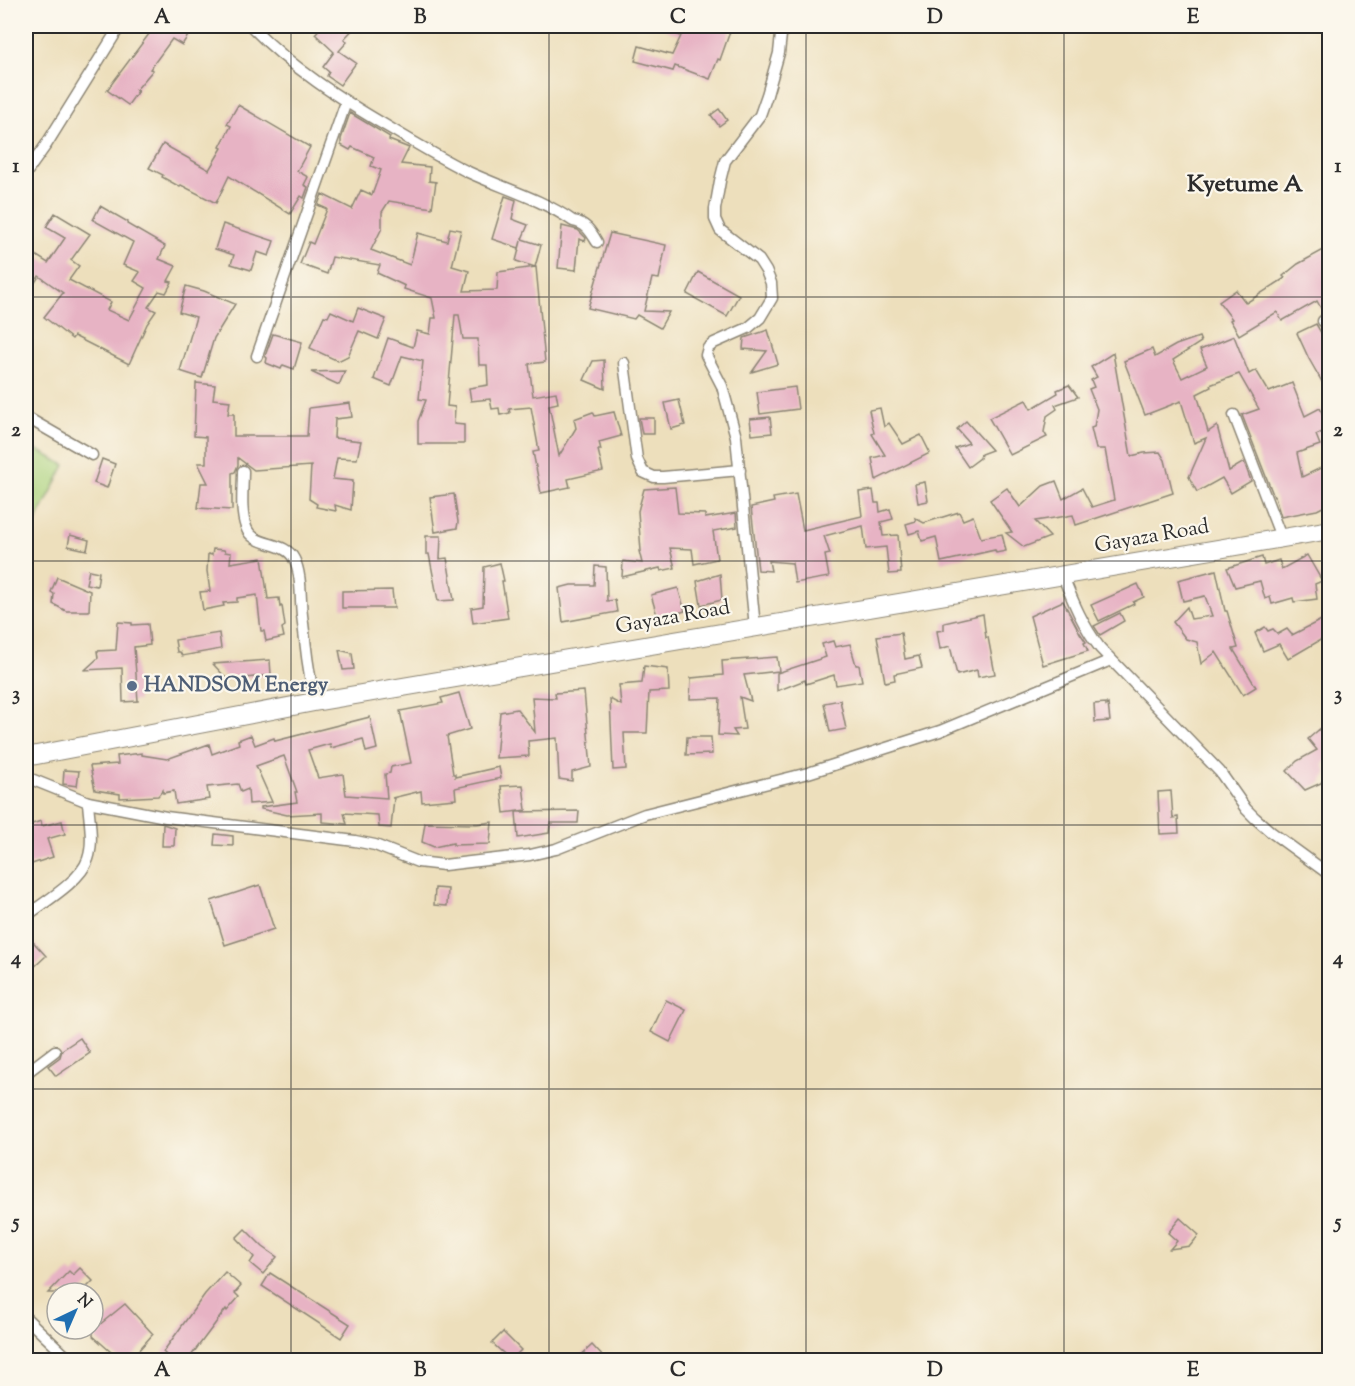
<svg xmlns="http://www.w3.org/2000/svg" width="1355" height="1386" viewBox="0 0 1355 1386" font-family="'Sorts Mill Goudy',serif">
	<rect width="100%" height="100%" fill="#fbf7ec"/>
	<filter id="ink" filterUnits="userSpaceOnUse"><feTurbulence type="fractalNoise" baseFrequency=".0167" numOctaves="2"/><feDisplacementMap in="SourceGraphic" scale="12" xChannelSelector="R" yChannelSelector="G"/><feConvolveMatrix kernelMatrix="1 2 1 2 8 2 1 2 1" color-interpolation-filters="sRGB"/></filter>
	<filter id="wash" filterUnits="userSpaceOnUse"><feTurbulence type="fractalNoise" baseFrequency=".008" numOctaves="4" result="noise"/><feDisplacementMap in="SourceGraphic" scale="24" xChannelSelector="R" yChannelSelector="G"/><feGaussianBlur stdDeviation="1.35" result="paint"/><feColorMatrix in="noise" values="0 0 0 0 0 0 0 0 0 0 0 0 0 0 0 0 0 1.4 0 .05"/><feComposite in="paint" operator="in"/></filter>
	<g filter="url(#wash)">
		<rect width="100%" height="100%" fill="#eddfbc"/>
		<polygon fill="#abd27c" stroke="#6b7e54" stroke-width="1.5" points="26,444 65,465 26,541"/>
		<g id="blocks">
			<g fill="#e7b3c4">
				<polygon points="155,26 183,26 191,31 182,45 172,39 150,69 153,70 136,90 138,91 128,105 107,90"/>
				<polygon points="322,26 356,26 344,39 347,42 339,51 356,63 340,85 327,76 329,72 323,67 334,52 315,34"/>
				<polygon points="658,26 732,26 720,60 718,59 710,79 675,66 673,71 635,61 639,46 672,55 681,36"/>
				<polygon points="238,105 310,147 297,171 308,177 304,185 308,187 304,198 301,196 290,214 229,176 216,203 181,185 180,187 162,177 163,175 149,168 163,144 209,170 222,148 220,147 231,126 227,124"/>
				<polygon points="719,109 727,120 719,126 711,115"/>
				<polygon points="350,113 390,137 389,140 409,148 401,164 430,167 429,181 436,182 432,208 389,201 382,212 382,228 371,250 410,265 418,233 447,241 450,228 461,230 452,266 469,271 464,291 497,290 498,272 536,267 545,362 529,364 533,396 556,392 558,403 549,405 559,456 576,428 574,419 593,412 595,416 614,412 621,436 599,442 601,450 598,450 603,471 568,479 570,487 541,493 533,452 539,451 531,407 509,409 510,413 500,415 499,408 492,409 490,399 471,401 469,388 488,385 487,365 479,365 478,339 463,339 459,315 455,315 447,406 455,407 454,424 464,425 464,444 418,444 418,421 426,400 419,399 423,361 402,356 391,386 374,379 388,338 413,347 417,331 430,334 432,318 436,318 432,298 404,289 405,286 377,273 380,265 332,257 327,274 300,264 309,242 313,244 327,209 318,205 322,194 352,209 361,190 372,195 381,170 371,166 374,157 352,147 350,150 341,145 341,139"/>
				<polygon points="505,196 516,200 512,219 528,225 522,239 541,245 535,267 516,261 521,241 519,248 492,239"/>
				<polygon points="100,206 128,222 127,224 165,246 159,259 176,266 168,281 172,282 166,293 159,291 148,307 156,311 147,324 129,364 74,336 72,339 44,317 63,293 39,276 26,297 26,249 48,263 65,238 46,227 55,213 90,234 71,260 79,266 69,280 111,302 107,310 129,320 146,288 134,281 140,272 123,265 133,242 93,220"/>
				<polygon points="223,224 274,241 269,256 257,252 251,270 231,264 234,255 215,249"/>
				<polygon points="562,226 578,230 586,238 585,241 579,239 576,270 558,268"/>
				<polygon points="610,233 666,245 659,279 652,278 644,311 669,312 660,328 637,315 634,319 588,308"/>
				<polygon points="1329,247 1329,305 1322,310 1317,301 1282,321 1277,312 1239,335 1230,320 1232,319 1219,302 1236,290 1246,303 1285,278 1283,276 1298,264"/>
				<polygon points="698,272 739,295 727,316 687,294"/>
				<polygon points="186,286 204,291 235,304 214,338 202,378 180,371 196,317 179,312"/>
				<polygon points="358,308 386,319 378,339 359,331 348,356 338,361 310,348 324,316 328,317 331,311 353,321"/>
				<polygon points="1316,324 1329,346 1329,394 1309,359 1297,333"/>
				<polygon points="768,330 778,364 752,372 767,351 743,349 744,338"/>
				<polygon points="273,334 302,342 294,369 283,365 281,369 266,363 267,358 265,356"/>
				<polygon points="1234,336 1249,374 1256,370 1269,392 1292,383 1305,416 1320,408 1329,429 1316,435 1320,445 1297,453 1302,477 1329,464 1329,504 1317,510 1281,517 1275,497 1274,497 1242,415 1259,409 1239,374 1210,385 1211,387 1197,394 1208,432 1217,426 1229,471 1244,462 1251,481 1231,493 1222,478 1197,492 1189,477 1206,438 1194,443 1181,401 1145,415 1124,361 1152,349 1155,357 1176,345 1199,337 1201,342 1173,360 1182,378 1207,366 1200,350"/>
				<polygon points="1113,353 1131,456 1144,453 1160,452 1165,460 1173,493 1076,525 1073,515 1035,521 1050,537 1024,547 1006,533 1012,532 990,500 1007,488 1020,507 1043,486 1056,481 1063,499 1082,488 1092,507 1114,500 1105,449 1096,449 1091,428 1094,427 1097,409 1089,389 1094,387 1091,380 1097,377 1091,367"/>
				<polygon points="604,360 605,389 584,380 593,361"/>
				<polygon points="345,371 339,385 311,372"/>
				<polygon points="196,383 215,385 213,399 230,401 228,414 234,414 234,436 307,436 309,408 350,403 352,417 335,419 334,438 361,441 357,459 337,458 333,479 353,481 351,510 335,505 336,511 316,507 317,504 309,499 311,466 254,470 238,458 238,465 235,472 232,473 232,510 198,508 201,483 208,483 198,463 206,463 206,437 194,436"/>
				<polygon points="1069,385 1078,397 1055,405 1057,409 1047,416 1044,432 1047,437 1010,455 989,418 1026,400 1031,409 1058,393 1057,390"/>
				<polygon points="795,387 798,409 760,414 757,392"/>
				<polygon points="679,400 685,425 671,429 665,403"/>
				<polygon points="880,408 884,427 889,423 903,444 921,435 930,453 876,480 872,458 885,455 872,434 874,433 869,410"/>
				<polygon points="770,417 772,433 752,435 750,419"/>
				<polygon points="639,418 654,418 654,434 642,434"/>
				<polygon points="966,421 992,450 981,454 980,458 968,467 955,448 969,443 957,429"/>
				<polygon points="102,459 115,464 107,488 94,483"/>
				<polygon points="925,482 928,501 918,503 915,484"/>
				<polygon points="675,487 678,513 705,514 705,518 736,513 737,527 713,531 717,559 694,564 692,549 670,548 675,568 661,571 660,568 622,577 623,561 642,563 639,551 641,551 638,511 644,489"/>
				<polygon points="873,490 875,503 879,503 880,512 890,509 893,519 881,522 883,536 898,535 901,573 889,574 886,547 866,549 863,526 824,536 830,554 825,555 829,577 795,583 792,563 769,561 771,571 758,570 751,507 774,502 773,498 796,494 803,530 862,516 859,492"/>
				<polygon points="454,494 458,522 457,528 435,532 430,497"/>
				<polygon points="959,512 963,520 973,516 981,538 1002,534 1006,551 996,553 995,550 941,562 936,537 922,541 919,531 909,534 906,524 916,521 915,518 924,523"/>
				<polygon points="70,535 89,540 87,550 68,546"/>
				<polygon points="426,536 441,536 440,559 447,558 454,600 438,601 429,554 426,554"/>
				<polygon points="213,549 224,550 225,552 231,553 230,563 262,558 268,599 279,598 280,607 282,606 285,626 282,628 284,637 266,641 264,631 261,631 257,595 237,598 237,602 223,603 224,606 203,610 200,592 210,591 207,571 208,554 212,555"/>
				<polygon points="1307,555 1322,581 1315,584 1317,599 1294,602 1293,598 1272,604 1270,597 1265,599 1260,581 1235,587 1227,568 1262,557 1264,565 1279,560 1282,569"/>
				<polygon points="500,563 504,581 502,581 508,618 473,623 471,608 483,606 484,567"/>
				<polygon points="595,566 606,567 607,601 615,600 617,612 563,622 559,588 571,585 594,585"/>
				<polygon points="89,570 99,572 97,586 86,584"/>
				<polygon points="1216,570 1225,611 1227,611 1238,648 1233,649 1256,687 1243,695 1216,652 1201,664 1197,642 1186,639 1173,622 1187,607 1191,619 1212,616 1205,596 1183,601 1178,580"/>
				<polygon points="720,574 722,600 701,605 697,581"/>
				<polygon points="57,577 90,591 89,611 66,611 53,604 54,594 51,592"/>
				<polygon points="1138,584 1144,597 1133,602 1134,604 1099,621 1091,605"/>
				<polygon points="678,588 685,611 658,619 651,595"/>
				<polygon points="392,590 394,608 342,608 342,591"/>
				<polygon points="1063,601 1080,633 1086,642 1084,643 1088,651 1043,665 1030,616"/>
				<polygon points="1120,613 1124,621 1100,635 1094,626"/>
				<polygon points="983,614 986,638 988,637 995,674 978,677 977,670 957,675 950,646 940,649 937,631 944,630 944,623"/>
				<polygon points="1329,616 1329,635 1288,659 1279,644 1263,651 1255,633 1265,627 1268,631 1273,629 1278,634 1287,629 1292,635"/>
				<polygon points="118,622 132,623 132,625 148,624 150,645 134,647 138,701 123,702 122,668 85,670 98,658 97,651 116,650"/>
				<polygon points="219,633 221,649 182,656 180,652 177,652 175,640"/>
				<polygon points="901,633 905,659 919,656 922,668 894,674 895,680 885,682 877,636"/>
				<polygon points="833,641 835,647 850,644 856,665 859,665 862,681 836,685 834,675 806,684 805,680 777,691 777,673 826,657 822,644"/>
				<polygon points="339,650 352,653 354,669 343,670"/>
				<polygon points="777,657 779,671 744,675 751,701 740,697 745,729 733,730 737,736 718,735 720,698 690,699 691,678 723,675 722,661"/>
				<polygon points="270,660 271,675 228,680 213,664"/>
				<polygon points="644,666 668,669 669,691 649,692 647,733 624,733 626,769 613,770 610,699 621,705 619,685 642,683"/>
				<polygon points="584,691 591,767 572,772 572,781 559,779 557,738 528,741 529,756 496,758 500,712 517,709 535,732 532,697 556,698 555,693"/>
				<polygon points="459,693 470,729 447,736 453,774 455,774 455,777 499,767 501,778 455,788 456,799 422,802 421,791 392,798 394,798 391,828 379,827 378,815 344,813 347,824 322,822 322,813 287,815 261,809 261,807 297,802 295,792 297,792 284,756 256,766 272,802 249,804 248,789 241,792 238,784 207,787 209,799 176,804 174,791 163,793 163,790 158,796 120,798 120,794 95,790 90,766 118,764 117,756 142,753 142,755 167,759 209,744 212,754 239,744 238,740 251,735 255,745 274,738 275,741 370,717 377,749 366,752 363,739 331,748 330,744 308,750 318,778 343,774 346,795 387,798 385,774 390,773 391,767 411,763 400,711 443,703 441,698"/>
				<polygon points="840,700 846,729 830,732 824,703"/>
				<polygon points="1106,703 1106,706 1108,704 1110,721 1095,722 1094,704"/>
				<polygon points="1329,721 1329,766 1326,761 1323,764 1327,772 1321,783 1305,790 1287,771 1297,761 1317,750 1308,739"/>
				<polygon points="687,737 711,737 712,754 686,755"/>
				<polygon points="64,770 79,771 77,786 63,784"/>
				<polygon points="523,785 526,810 504,813 501,786"/>
				<polygon points="1171,791 1173,818 1178,817 1179,833 1160,834 1158,792"/>
				<polygon points="579,811 578,823 550,823 549,833 518,838 516,812"/>
				<polygon points="41,821 42,826 62,821 65,834 47,839 53,857 26,866 26,826"/>
				<polygon points="492,822 490,844 453,845 453,843 434,847 422,842 425,823 477,824"/>
				<polygon points="163,824 175,828 174,846 162,846"/>
				<polygon points="215,834 233,836 233,846 214,845"/>
				<polygon points="260,885 274,929 225,945 211,901"/>
				<polygon points="435,888 448,889 447,906 434,905"/>
				<polygon points="26,934 46,956 32,969 26,962"/>
				<polygon points="666,1000 686,1010 670,1042 651,1032"/>
				<polygon points="80,1038 90,1053 56,1076 48,1066 60,1057 62,1050"/>
				<polygon points="1180,1218 1199,1235 1190,1246 1170,1249 1177,1241 1168,1233"/>
				<polygon points="245,1229 263,1247 277,1257 263,1274 250,1263 254,1257 236,1238"/>
				<polygon points="80,1268 93,1281 81,1293 48,1293 69,1271 73,1275"/>
				<polygon points="225,1272 241,1286 235,1293 239,1297 227,1311 226,1309 188,1360 161,1360 166,1355 163,1352 205,1294"/>
				<polygon points="270,1273 350,1324 341,1338 262,1286"/>
				<polygon points="125,1304 153,1334 130,1360 120,1360 93,1336 93,1330"/>
				<polygon points="503,1332 521,1350 511,1360 492,1343"/>
				<polygon points="592,1345 606,1360 576,1360"/>
			</g>
		</g>
	</g>
	<g filter="url(#ink)">
		<use href="#blocks" fill-opacity="0" stroke="#8c8574" stroke-width="1.5"/>
		<g fill="none" stroke-linecap="round" stroke-linejoin="round">
			<defs>
				<g id="minor">
					<path d="M251 26C292 68 340 99 390 128 415 143 440 158 466 171 502 188 540 198 573 221 586 223 591 232 597 242"/>
					<polyline points="26,173 46,145 120,26"/>
					<polyline points="1323,321 1330,317"/>
					<polyline points="257,356 346,102"/>
					<polyline points="624,363 637,459 643,472 654,477 663,477 740,470"/>
					<polyline points="1234,415 1281,537"/>
					<polyline points="26,417 92,455"/>
					<path d="M243 471C243 488 240 511 246 527 253 548 285 540 294 559 302 575 300 597 302 615 305 644 309 673 314 702"/>
					<path d="M1063 576C1073 602 1083 626 1100 648L1220 772 1246 809 1255 818 1271 832 1330 875"/>
					<polyline points="755,627 736,437 722,386 706,355 708,348 714,343 748,328 760,318 772,298 771,283 766,271 759,260 720,230 715,219 715,209 720,181 725,161 760,115 767,95 779,53 782,26"/>
					<polyline points="26,777 88,802 166,817 355,841 375,845 418,862 444,865 530,855 556,849 645,814 808,773 940,731 1111,660"/>
					<path d="M26 916C43 903 81 881 88 859 94 842 89 819 88 802"/>
					<polyline points="26,1073 55,1051"/>
					<polyline points="26,1318 70,1360"/>
				</g>
				<polyline id="primary" points="26,757 314,702 1330,530"/>
			</defs>
			<use href="#minor" stroke="#8c8574" stroke-width="13"/>
			<use href="#primary" stroke="#8c8574" stroke-width="20"/>
			<use href="#minor" stroke="#fff" stroke-width="10"/>
			<use href="#primary" stroke="#fff" stroke-width="18"/>
		</g>
	</g>
	<path fill="none" stroke="#2b2b2b" stroke-width="1.5" stroke-opacity="0.55" d="M291 26V1360M549 26V1360M806 26V1360M1064 26V1360M26 297H1330M26 561H1330M26 825H1330M26 1089H1330"/>
	<circle fill="#5c6f8a" stroke="#fbf7ec" stroke-width="2" cx="132" cy="686" r="6"/>
	<g text-anchor="middle" dominant-baseline="central" stroke-width="4.5" stroke-linejoin="round" paint-order="stroke">
		<g font-size="21" fill="#2b2b2b" stroke="#fbf7ec">
			<text transform="translate(1152 537) rotate(-10)">Gayaza Road</text>
			<text transform="translate(673 618) rotate(-10)">Gayaza Road</text>
		</g>
		<g font-size="21" font-weight="bold" fill="#4e5e75" stroke="#fbf7ec" text-anchor="start">
			<text x="144" y="686">HANDSOM Energy</text>
		</g>
		<g font-size="24" font-weight="bold" fill="#2b2b2b" stroke="#fbf7ec">
			<text x="1245" y="185">Kyetume A</text>
		</g>
	</g>
	<rect width="1355" height="1386" fill="none" stroke="#fbf7ec" stroke-width="66"/>
	<g transform="translate(75 1311) rotate(44)"><circle r="28" fill="#fbf7ec" stroke="#a8a59f" stroke-width="1.5"/>
	<path d="M0-4.5L10 22L0 15L-10 22Z" fill="#1f6fb2"/>
	<text y="-9" font-size="16" font-weight="bold" text-anchor="middle" fill="#2b2b2b">N</text>
	</g>
	<rect x="33" y="33" width="1289" height="1320" fill="none" stroke="#2b2b2b" stroke-width="2"/>
	<g font-size="20" text-anchor="middle" font-weight="bold" fill="#2b2b2b">
		<text x="162" y="23">A</text>
		<text x="420" y="23">B</text>
		<text x="678" y="23">C</text>
		<text x="935" y="23">D</text>
		<text x="1193" y="23">E</text>
		<text x="16" y="172">1</text>
		<text x="1338" y="172">1</text>
		<text x="16" y="436">2</text>
		<text x="1338" y="436">2</text>
		<text x="16" y="700">3</text>
		<text x="1338" y="700">3</text>
		<text x="16" y="964">4</text>
		<text x="1338" y="964">4</text>
		<text x="16" y="1228">5</text>
		<text x="1338" y="1228">5</text>
		<text x="162" y="1376">A</text>
		<text x="420" y="1376">B</text>
		<text x="678" y="1376">C</text>
		<text x="935" y="1376">D</text>
		<text x="1193" y="1376">E</text>
	</g>
</svg>
